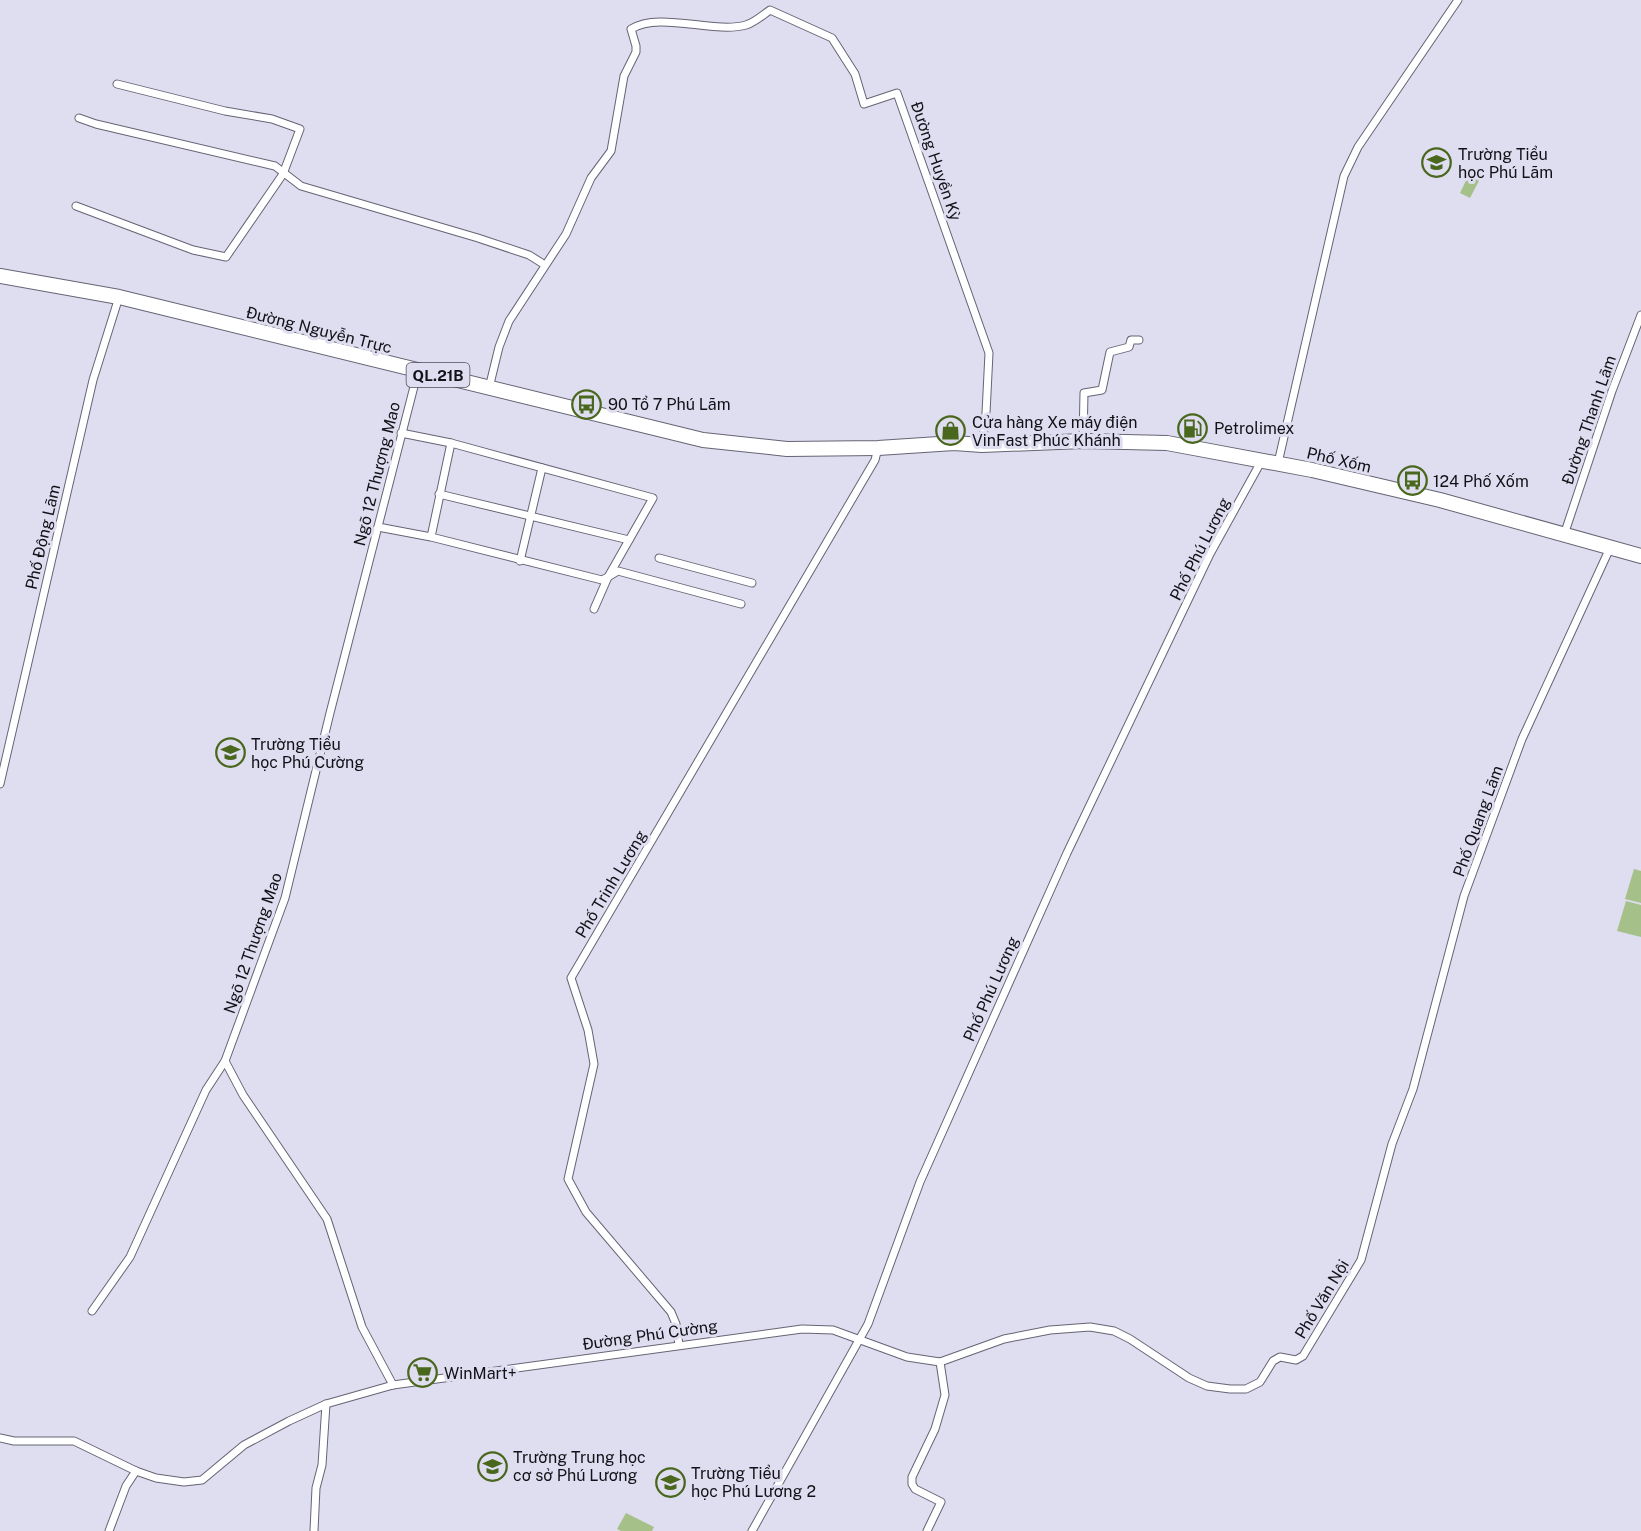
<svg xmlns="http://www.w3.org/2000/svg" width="1641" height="1531" viewBox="0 0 1641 1531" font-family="'Public Sans',sans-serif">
	<rect width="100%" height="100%" fill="#dfddf0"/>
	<g fill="#a5c189">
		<polygon points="1471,170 1482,175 1470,198 1460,193"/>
		<polygon points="1634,869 1641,871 1641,903 1625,899"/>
		<polygon points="1626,901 1641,905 1641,937 1617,931"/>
		<polygon points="626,1513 654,1527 652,1531 621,1531 617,1529"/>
	</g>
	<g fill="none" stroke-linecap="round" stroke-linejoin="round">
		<defs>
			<g id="street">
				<polyline points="79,118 96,124 275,166 301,186 478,238 529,255 545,265"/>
				<polyline points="76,206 193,250 226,257 283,174 300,129 272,119 225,111 117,84"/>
				<path d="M489 388 499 347 509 321 566 234 591 178 611 151 624 76 636 52V46L631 29C660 11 713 34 746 25 754 23 763 15 770 10L832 38 855 74 864 104 897 93 989 353 986 413 982 445"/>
				<polyline points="401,433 451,443"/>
				<polyline points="1083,441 1084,393 1102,390 1110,352 1129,347 1131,340 1139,340"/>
				<polyline points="1278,463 1344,176 1358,147 1458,0"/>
				<polyline points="439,494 629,540"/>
				<polyline points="378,527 431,537 602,580 608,577 653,498 451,443 431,537"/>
				<polyline points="1564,535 1612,391 1641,315"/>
				<polyline points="659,558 752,583"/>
				<polyline points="520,561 542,468"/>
				<polyline points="594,609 608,577 618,571 741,604"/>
				<polyline points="0,784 93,380 119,297"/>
				<polyline points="92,1311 130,1257 206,1090 225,1061"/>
				<polyline points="679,1345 676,1324 671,1312 586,1212 568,1179 594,1064 588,1030 571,978 875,460 878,448"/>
				<polyline points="393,1385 362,1327 327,1219 243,1095 225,1061 285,898 330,713 418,371"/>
				<polyline points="0,1438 14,1441 74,1441 136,1471 156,1478 184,1482 202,1480 244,1445 289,1421 326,1404 393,1385 802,1329 833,1330 907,1357 940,1362 1004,1339 1050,1330 1090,1327 1114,1331 1130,1339 1189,1378 1207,1386 1230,1389 1246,1389 1260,1382 1273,1361 1280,1357 1296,1360 1303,1356 1361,1260 1392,1144 1413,1089 1464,896 1522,739 1610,548"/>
				<polyline points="109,1531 126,1486 136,1471"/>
				<polyline points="314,1531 316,1488 322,1465 326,1404"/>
				<polyline points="752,1531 868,1324 920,1182 1067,853 1210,554 1262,460"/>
				<polyline points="927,1531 941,1502 915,1489 912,1484 912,1477 935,1429 945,1395 940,1362"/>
			</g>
			<polyline id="highway" points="0,276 119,297 703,440 787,449 878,448 954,443 982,445 1083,441 1167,443 1312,470 1440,500 1641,556"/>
		</defs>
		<use href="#street" stroke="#656474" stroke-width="9"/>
		<use href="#highway" stroke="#656474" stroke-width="16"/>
		<use href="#street" stroke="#fff" stroke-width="7"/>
		<use href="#highway" stroke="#fff" stroke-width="14"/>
	</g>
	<defs>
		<symbol id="school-ring" viewBox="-11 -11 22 22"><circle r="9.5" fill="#dfddf0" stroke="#49681d" stroke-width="1.5"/><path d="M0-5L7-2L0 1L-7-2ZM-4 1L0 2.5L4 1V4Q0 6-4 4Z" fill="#49681d"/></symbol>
		<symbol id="bus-ring" viewBox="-11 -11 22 22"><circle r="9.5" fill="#dfddf0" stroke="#49681d" stroke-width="1.5"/><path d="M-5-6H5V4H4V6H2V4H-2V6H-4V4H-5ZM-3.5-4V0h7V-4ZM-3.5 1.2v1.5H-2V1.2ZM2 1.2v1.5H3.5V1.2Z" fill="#49681d"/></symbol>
		<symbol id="fuel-ring" viewBox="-11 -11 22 22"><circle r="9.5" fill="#dfddf0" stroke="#49681d" stroke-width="1.5"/><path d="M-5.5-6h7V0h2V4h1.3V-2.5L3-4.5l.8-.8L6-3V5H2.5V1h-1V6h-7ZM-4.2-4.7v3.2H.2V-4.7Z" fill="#49681d"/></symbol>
		<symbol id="shop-ring" viewBox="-11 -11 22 22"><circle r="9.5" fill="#dfddf0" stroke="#49681d" stroke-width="1.5"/><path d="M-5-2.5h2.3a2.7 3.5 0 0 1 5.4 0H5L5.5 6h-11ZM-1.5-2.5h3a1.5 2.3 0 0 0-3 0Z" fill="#49681d"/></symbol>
		<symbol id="supermarket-ring" viewBox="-11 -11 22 22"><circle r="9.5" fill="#dfddf0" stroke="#49681d" stroke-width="1.5"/><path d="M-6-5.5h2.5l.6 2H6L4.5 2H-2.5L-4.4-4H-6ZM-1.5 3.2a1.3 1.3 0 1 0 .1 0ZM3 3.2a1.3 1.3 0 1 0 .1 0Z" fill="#49681d"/></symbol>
	</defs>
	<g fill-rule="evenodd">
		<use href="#school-ring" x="1420" y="146" width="33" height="33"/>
		<use href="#bus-ring" x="570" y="388" width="33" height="33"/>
		<use href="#fuel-ring" x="1176" y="412" width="33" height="33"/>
		<use href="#shop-ring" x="934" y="414" width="33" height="33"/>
		<use href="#bus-ring" x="1396" y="464" width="33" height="33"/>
		<use href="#school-ring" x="214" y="736" width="33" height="33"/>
		<use href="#supermarket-ring" x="406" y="1356" width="33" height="33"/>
		<use href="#school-ring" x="476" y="1450" width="33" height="33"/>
		<use href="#school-ring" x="654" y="1466" width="33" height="33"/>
	</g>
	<g text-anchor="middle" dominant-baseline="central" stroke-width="6" stroke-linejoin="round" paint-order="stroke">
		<rect fill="#dfddf0" stroke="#504e58" stroke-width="1.5" x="406.5" y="363" width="63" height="24" rx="4.5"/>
		<g font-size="15" font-weight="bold" fill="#121117">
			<text x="438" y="375">QL.21B</text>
		</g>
		<g font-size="16" fill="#121117" stroke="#dfddf0" text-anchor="start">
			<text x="1458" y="154">Trường Tiểu<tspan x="1458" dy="18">học Phú Lãm</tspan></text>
			<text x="608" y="404">90 Tổ 7 Phú Lãm</text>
			<text x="972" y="422">Cửa hàng Xe máy điện<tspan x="972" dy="18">VinFast Phúc Khánh</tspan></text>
			<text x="1214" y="428">Petrolimex</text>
			<text x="1433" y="481">124 Phố Xốm</text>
			<text x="251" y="744">Trường Tiểu<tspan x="251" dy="18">học Phú Cường</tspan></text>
			<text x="444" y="1373">WinMart+</text>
			<text x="513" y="1457">Trường Trung học<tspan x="513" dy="18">cơ sở Phú Lương</tspan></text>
			<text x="691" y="1473">Trường Tiểu<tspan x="691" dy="18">học Phú Lương 2</tspan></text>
		</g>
		<g font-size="16" fill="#121117" stroke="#dfddf0">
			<text transform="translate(936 161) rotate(71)">Đường Huyền Kỳ</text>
			<text transform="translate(319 330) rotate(14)">Đường Nguyễn Trực</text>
			<text transform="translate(1589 420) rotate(-71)">Đường Thanh Lãm</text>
			<text transform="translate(1339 460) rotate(13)">Phố Xốm</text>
			<text transform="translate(377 474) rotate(-76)">Ngõ 12 Thượng Mao</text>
			<text transform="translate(43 537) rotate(-77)">Phố Động Lãm</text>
			<text transform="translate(1200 549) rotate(-63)">Phố Phú Lương</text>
			<text transform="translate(1478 821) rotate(-70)">Phố Quang Lãm</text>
			<text transform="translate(611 884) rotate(-59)">Phố Trinh Lương</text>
			<text transform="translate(253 943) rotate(-71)">Ngõ 12 Thượng Mao</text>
			<text transform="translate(991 989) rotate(-66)">Phố Phú Lương</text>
			<text transform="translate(1322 1299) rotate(-59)">Phố Văn Nội</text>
			<text transform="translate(650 1335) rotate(-8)">Đường Phú Cường</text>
		</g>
	</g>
</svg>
